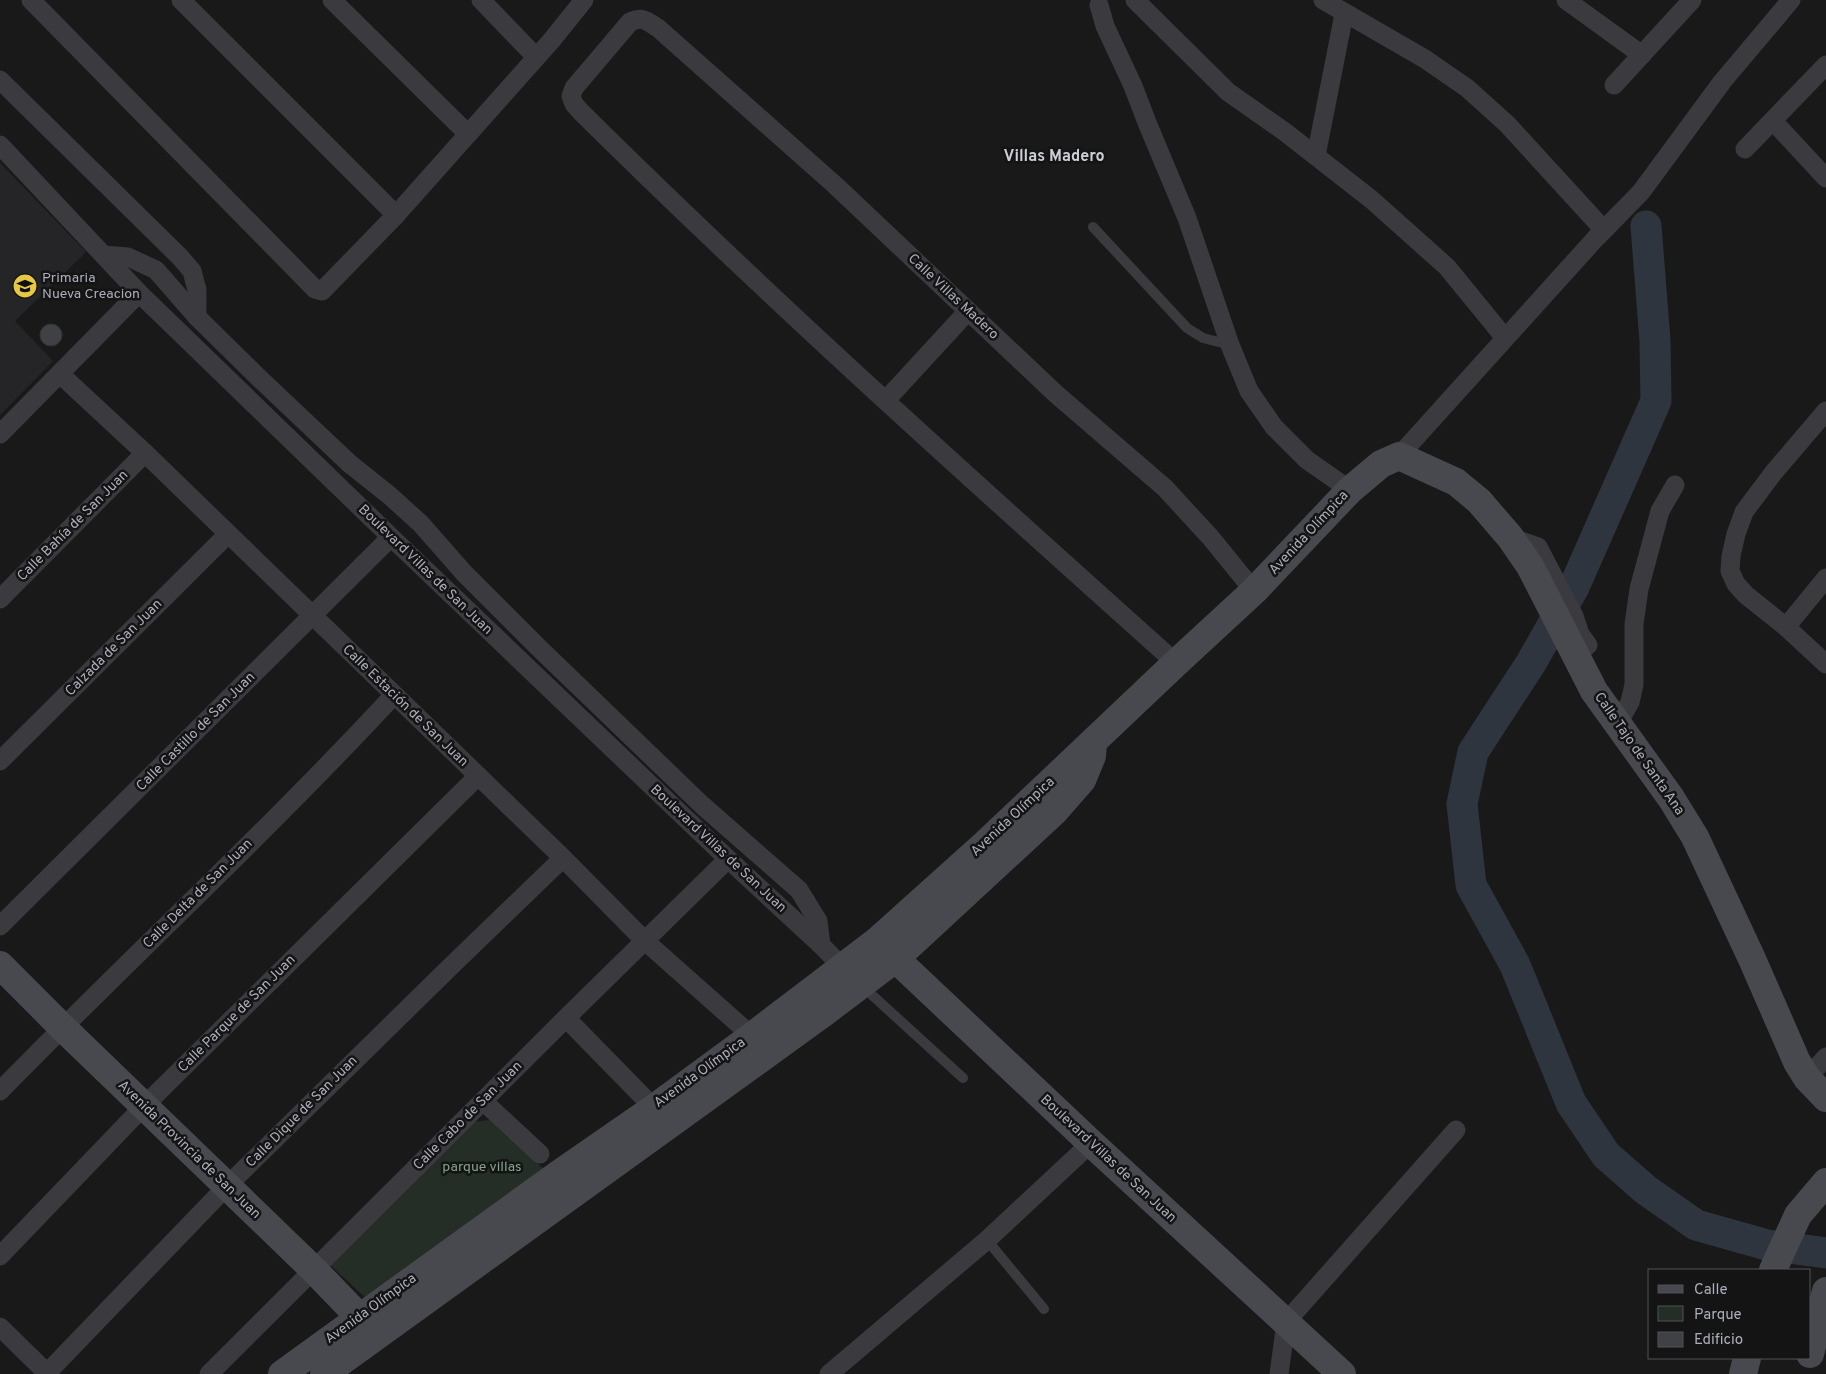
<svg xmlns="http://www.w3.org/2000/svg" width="1826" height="1374" viewBox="0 0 1826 1374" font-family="Overpass,sans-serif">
	<rect width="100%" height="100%" fill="#19191a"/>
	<polygon fill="#252527" points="0,163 86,252 15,321 53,361 0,415"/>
	<polygon fill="#252d27" points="490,1120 546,1171 370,1302 330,1265 470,1122"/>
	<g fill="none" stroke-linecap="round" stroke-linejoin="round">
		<polyline stroke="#2f353e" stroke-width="31" points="1646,226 1655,341 1656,401 1574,587 1531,663 1473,752 1462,804 1471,885 1515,965 1571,1103 1606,1155 1646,1190 1696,1225 1767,1245 1826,1253"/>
	</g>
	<circle fill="#404144" stroke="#333336" cx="51" cy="335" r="11"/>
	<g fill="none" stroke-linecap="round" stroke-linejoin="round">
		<g stroke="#3a3a3f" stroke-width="10">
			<polyline points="1093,227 1187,328 1203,338 1230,345"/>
			<polyline points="861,985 963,1078"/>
			<polyline points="987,1240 1044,1309"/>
		</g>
		<g stroke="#3a3a3f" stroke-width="19">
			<polyline points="31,0 315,289 322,291 396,215 551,41 584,0"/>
			<polyline points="181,0 396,215"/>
			<polyline points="332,0 468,134"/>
			<polyline points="481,0 536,57"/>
			<polyline points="1135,0 1228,92 1285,132 1372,200 1447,267 1505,338"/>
			<polyline points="1323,0 1425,59 1467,88 1507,124 1604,230"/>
			<polyline points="1566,0 1642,55"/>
			<polyline points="1099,5 1105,26 1133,86 1148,125 1187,218 1230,345 1249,391 1274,427 1307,460 1350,490"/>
			<polyline points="0,80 180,257 192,271 197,290 197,317"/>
			<polyline points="1614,85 1692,0"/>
			<polyline points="1773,121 1826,178"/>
			<polyline points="0,145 139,293 391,537 728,859 821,945 850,975"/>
			<polyline points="1745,149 1826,65"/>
			<polyline points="1316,156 1344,14"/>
			<polyline points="104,255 128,257 156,270 197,317 259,378 350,464 389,495 421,524 464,573 540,649 702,805 799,890 818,921 821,945"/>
			<polyline points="60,374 145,453 563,858 645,941 752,1036"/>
			<polyline points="886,400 968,311"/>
			<polyline points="1826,411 1774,472 1744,512 1736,534 1731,556 1730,571 1736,584 1746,595 1786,627 1826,664"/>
			<polyline points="0,434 139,293"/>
			<polyline points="1399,456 1595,239 1641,192 1722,82 1791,0"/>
			<polyline points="1510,537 1538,547 1574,616 1580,634 1588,645 1576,655"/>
			<polyline points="0,599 145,453"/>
			<polyline points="1786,627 1826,578"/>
			<path d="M1176 663C975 483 773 302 581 112L574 104 571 96 574 88 630 22C643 16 647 21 658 28L835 185 1056 394 1165 488 1211 538 1254 591"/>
			<polyline points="1617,725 1630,702 1634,685 1634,624 1639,589 1660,511 1675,485"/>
			<polyline points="0,761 228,534"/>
			<polyline points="0,926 391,537"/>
			<polyline points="566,1018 654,1108"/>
			<polyline points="1807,1078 1826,1057"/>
			<path d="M0 1091C130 958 267 832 394 695"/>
			<polyline points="483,1101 540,1154"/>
			<polyline points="0,1256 144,1106 478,776"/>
			<polyline points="0,1327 48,1374"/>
			<polyline points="47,1373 227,1186 448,969 563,858"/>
			<polyline points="209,1374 566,1018 728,859"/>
			<polyline points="829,1374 987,1240 1091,1143"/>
			<polyline points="1279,1374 1286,1322 1456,1130"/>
		</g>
		<g stroke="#48494f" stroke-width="28">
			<polyline points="883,947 1091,1143 1342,1374"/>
			<polyline points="0,965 62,1027 314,1270 371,1329"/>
			<polyline points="1773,1270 1798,1215 1826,1182"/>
			<polyline points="1810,1354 1826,1291"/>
			<polyline points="282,1374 560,1173 654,1108 752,1036 877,941 985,844 1176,663 1254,591 1350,490 1381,464 1399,456 1456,482 1479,501 1510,537 1530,566 1594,691 1671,798 1695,837 1752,959 1797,1062 1807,1078 1826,1098"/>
			<polyline points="324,1374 821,1015 895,959 1054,812 1082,780 1092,756 1093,743"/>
			<polyline points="1743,1374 1747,1358"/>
		</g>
	</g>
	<defs>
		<symbol id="school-disc" viewBox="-11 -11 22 22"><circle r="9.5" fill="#e6c845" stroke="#141415"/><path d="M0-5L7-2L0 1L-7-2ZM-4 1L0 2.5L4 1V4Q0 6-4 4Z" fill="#111"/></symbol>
	</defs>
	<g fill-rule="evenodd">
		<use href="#school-disc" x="11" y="272" width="28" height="28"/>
	</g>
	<g text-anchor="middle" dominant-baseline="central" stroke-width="5" stroke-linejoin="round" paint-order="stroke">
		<g font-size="14" fill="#acaeb9" stroke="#141415" text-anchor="start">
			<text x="42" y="278">Primaria<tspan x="42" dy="16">Nueva Creacion</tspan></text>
		</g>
		<g font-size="14" fill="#acaeb9" stroke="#141415">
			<text transform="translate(953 297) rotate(43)">Calle Villas Madero</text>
			<text transform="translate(73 526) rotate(-45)">Calle Bahía de San Juan</text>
			<text transform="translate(1309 533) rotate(-47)">Avenida Olímpica</text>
			<text transform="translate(425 570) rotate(44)">Boulevard Villas de San Juan</text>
			<text transform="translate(114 648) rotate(-45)">Calzada de San Juan</text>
			<text transform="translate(405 706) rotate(44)">Calle Estación de San Juan</text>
			<text transform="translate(196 732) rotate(-45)">Calle Castillo de San Juan</text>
			<text transform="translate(1639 754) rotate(55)">Calle Tajo de Santa Ana</text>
			<text transform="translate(1013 817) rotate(-43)">Avenida Olímpica</text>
			<text transform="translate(718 849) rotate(43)">Boulevard Villas de San Juan</text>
			<text transform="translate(198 894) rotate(-45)">Calle Delta de San Juan</text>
			<text transform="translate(237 1014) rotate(-45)">Calle Parque de San Juan</text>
			<text transform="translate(700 1073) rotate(-36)">Avenida Olímpica</text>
			<text transform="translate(302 1112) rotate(-45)">Calle Dique de San Juan</text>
			<text transform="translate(468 1116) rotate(-45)">Calle Cabo de San Juan</text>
			<text transform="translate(189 1150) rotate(44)">Avenida Provincia de San Juan</text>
			<text transform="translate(1108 1159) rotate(43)">Boulevard Villas de San Juan</text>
			<text transform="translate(371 1309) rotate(-36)">Avenida Olímpica</text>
		</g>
		<g font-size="14" fill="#84a38b" stroke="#141415">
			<text x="482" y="1167">parque villas</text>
		</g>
		<g font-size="16" font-weight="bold" fill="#ccced6" stroke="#141415">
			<text x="1054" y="157">Villas Madero</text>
		</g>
	</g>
	<rect x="1648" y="1269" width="162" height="90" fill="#141415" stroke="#515257"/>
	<rect x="1658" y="1285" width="25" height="8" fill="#48494f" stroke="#515257"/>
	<text x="1694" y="1294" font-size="15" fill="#acaeb9">Calle</text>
	<rect x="1658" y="1306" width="25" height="15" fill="#252d27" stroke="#515257"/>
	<text x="1694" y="1319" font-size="15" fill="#acaeb9">Parque</text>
	<rect x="1658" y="1332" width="25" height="15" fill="#404144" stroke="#515257"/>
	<text x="1694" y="1344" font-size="15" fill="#acaeb9">Edificio</text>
</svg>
